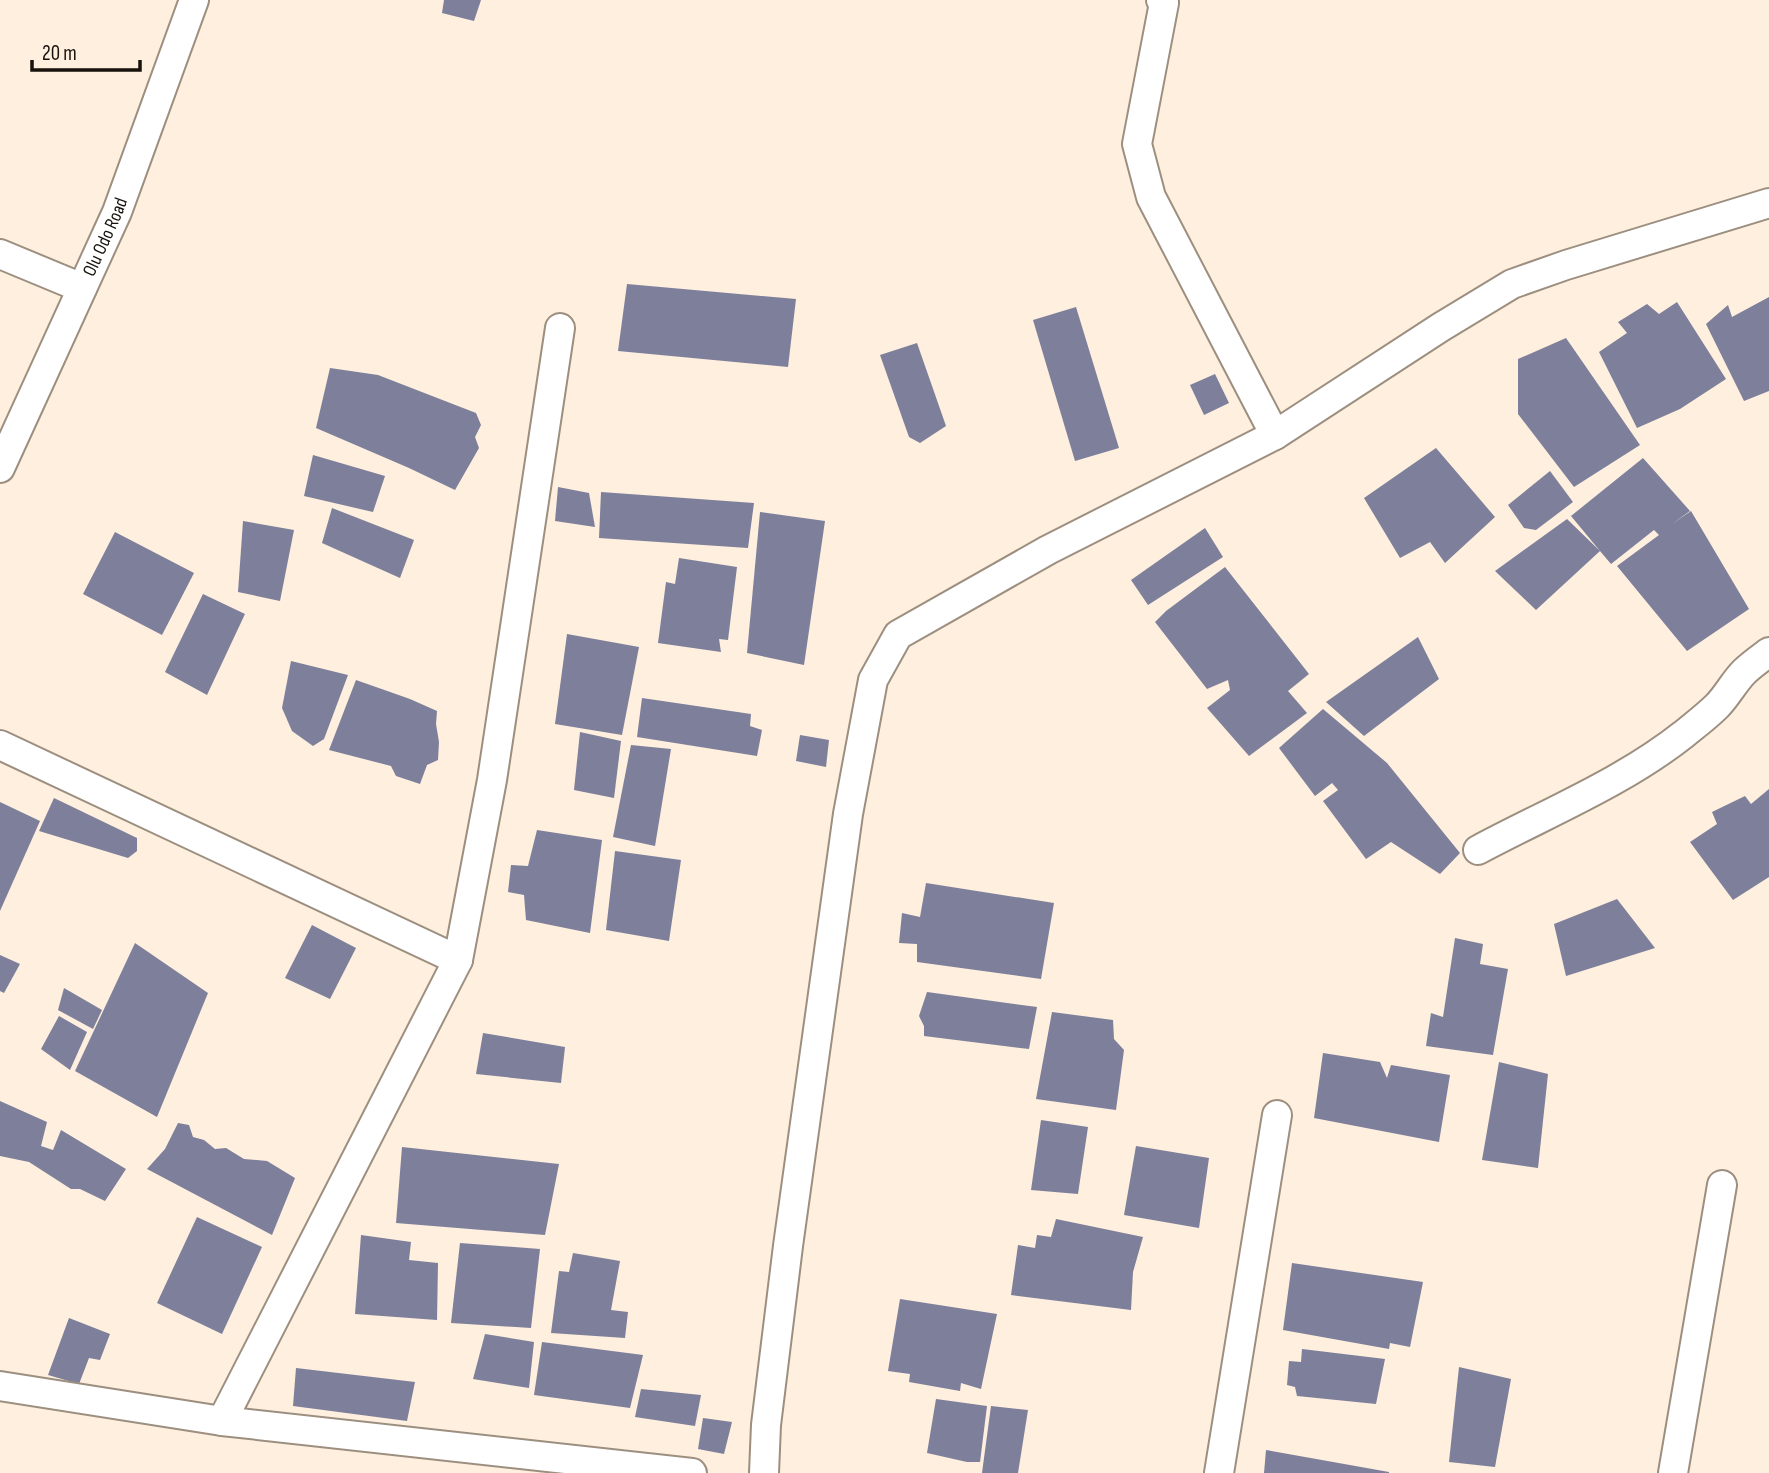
<svg xmlns="http://www.w3.org/2000/svg" width="1769" height="1473" viewBox="0 0 1769 1473" font-family="'Sofia Sans Condensed',sans-serif">
	<rect width="100%" height="100%" fill="#feefde"/>
	<g fill="#7d7f9b">
		<polygon points="444,0 481,0 474,21 442,13"/>
		<polygon points="627,284 796,299 788,367 618,351"/>
		<polygon points="1769,297 1769,391 1744,401 1706,324 1728,305 1732,317"/>
		<polygon points="1677,302 1726,379 1680,409 1637,428 1599,352 1627,333 1618,322 1647,304 1659,314"/>
		<polygon points="1076,307 1119,448 1075,461 1033,320"/>
		<polygon points="1566,338 1640,445 1574,487 1518,414 1518,359"/>
		<polygon points="917,343 946,426 920,443 909,437 880,355"/>
		<polygon points="330,368 378,375 476,413 481,425 475,437 479,448 455,490 409,468 316,428"/>
		<polygon points="1215,374 1229,403 1204,415 1190,385"/>
		<polygon points="1436,448 1495,517 1445,563 1430,542 1400,558 1364,498"/>
		<polygon points="313,455 385,476 373,512 304,496"/>
		<polygon points="1643,458 1690,511 1672,524 1691,511 1749,609 1687,651 1617,566 1659,535 1654,530 1611,564 1600,551 1536,610 1495,571 1567,519 1600,551 1571,516"/>
		<polygon points="1550,471 1573,502 1536,530 1524,528 1508,505"/>
		<polygon points="558,487 589,493 595,527 555,521"/>
		<polygon points="601,492 754,503 748,548 599,538"/>
		<polygon points="332,508 414,540 400,578 322,543"/>
		<polygon points="760,512 825,521 804,665 747,653"/>
		<polygon points="243,521 294,530 280,601 238,592"/>
		<polygon points="1205,528 1223,557 1148,605 1131,580"/>
		<polygon points="115,532 194,573 162,635 83,594"/>
		<polygon points="679,558 737,567 728,640 719,639 721,652 658,643 666,582 675,584"/>
		<polygon points="1225,567 1309,674 1288,691 1307,713 1249,756 1207,708 1230,690 1228,680 1207,689 1155,622 1166,611"/>
		<polygon points="203,594 245,614 207,695 165,672"/>
		<polygon points="567,634 639,647 622,735 555,724"/>
		<polygon points="1418,637 1439,679 1364,736 1326,702"/>
		<polygon points="291,661 348,675 324,739 313,746 292,731 282,708"/>
		<polygon points="356,680 410,699 437,711 436,724 439,742 438,760 427,765 420,784 396,776 391,766 329,750"/>
		<polygon points="642,698 751,714 750,726 762,730 757,756 637,737"/>
		<polygon points="1323,709 1387,763 1460,853 1440,874 1391,842 1366,859 1323,801 1338,790 1332,783 1315,796 1279,748"/>
		<polygon points="580,732 621,741 614,798 574,790"/>
		<polygon points="800,735 829,740 826,767 796,761"/>
		<polygon points="631,745 671,749 655,846 613,837"/>
		<polygon points="1769,789 1769,877 1733,900 1690,842 1717,824 1712,812 1745,796 1751,804"/>
		<polygon points="54,798 137,838 137,851 128,858 39,831"/>
		<polygon points="0,802 40,821 0,911"/>
		<polygon points="537,830 602,840 590,933 526,920 524,895 508,892 511,865 528,866"/>
		<polygon points="615,851 681,860 669,941 606,930"/>
		<polygon points="926,883 1054,903 1041,979 917,962 917,944 899,943 902,913 920,917"/>
		<polygon points="1617,899 1655,948 1566,976 1554,924"/>
		<polygon points="312,925 356,948 330,999 285,978"/>
		<polygon points="1455,938 1483,944 1480,964 1508,969 1493,1055 1426,1046 1431,1013 1443,1017"/>
		<polygon points="135,943 208,993 157,1117 75,1071"/>
		<polygon points="0,955 20,964 4,993 0,991"/>
		<polygon points="64,988 102,1010 93,1029 58,1010"/>
		<polygon points="927,992 1037,1007 1029,1049 924,1036 924,1026 919,1016"/>
		<polygon points="1052,1012 1113,1020 1114,1039 1124,1050 1116,1110 1036,1099"/>
		<polygon points="59,1016 87,1032 70,1070 41,1049"/>
		<polygon points="483,1033 565,1047 561,1083 476,1074"/>
		<polygon points="1323,1053 1380,1062 1387,1078 1391,1065 1450,1075 1439,1142 1314,1118"/>
		<polygon points="1499,1062 1548,1074 1538,1168 1482,1160"/>
		<polygon points="0,1101 47,1122 41,1146 53,1150 61,1130 126,1169 105,1201 80,1189 71,1189 29,1162 0,1156"/>
		<polygon points="1041,1120 1088,1127 1078,1194 1031,1190"/>
		<polygon points="178,1123 189,1125 193,1137 204,1140 215,1149 226,1148 244,1159 267,1161 295,1178 272,1235 147,1169 165,1149"/>
		<polygon points="1136,1146 1209,1158 1199,1228 1124,1215"/>
		<polygon points="402,1147 559,1164 545,1235 396,1223"/>
		<polygon points="197,1217 262,1247 222,1334 157,1303"/>
		<polygon points="1056,1219 1143,1237 1133,1272 1131,1310 1011,1295 1018,1245 1035,1248 1037,1235 1051,1237"/>
		<polygon points="361,1235 411,1242 409,1260 438,1263 437,1320 355,1314"/>
		<polygon points="460,1243 540,1249 531,1328 451,1323"/>
		<polygon points="573,1253 620,1261 611,1310 628,1312 625,1338 551,1333 559,1271 569,1272"/>
		<polygon points="1292,1263 1423,1282 1410,1347 1390,1343 1389,1349 1283,1330"/>
		<polygon points="900,1299 997,1314 981,1389 961,1383 960,1391 909,1382 910,1374 888,1371"/>
		<polygon points="69,1318 110,1334 100,1360 89,1358 79,1384 48,1375"/>
		<polygon points="485,1334 534,1342 529,1388 473,1379"/>
		<polygon points="542,1342 643,1355 630,1408 534,1395"/>
		<polygon points="1302,1349 1385,1359 1376,1404 1297,1396 1295,1387 1287,1385 1289,1361 1301,1362"/>
		<polygon points="1459,1367 1511,1379 1495,1467 1449,1462"/>
		<polygon points="296,1368 415,1382 407,1421 293,1406"/>
		<polygon points="641,1389 701,1395 695,1426 635,1417"/>
		<polygon points="936,1399 987,1406 980,1462 967,1462 927,1453"/>
		<polygon points="991,1406 1028,1410 1018,1473 982,1473"/>
		<polygon points="703,1418 732,1422 724,1454 698,1449"/>
		<polygon points="1266,1450 1389,1472 1389,1473 1264,1473"/>
	</g>
	<g fill="none" stroke-linecap="round" stroke-linejoin="round">
		<defs>
			<g id="street">
				<polyline points="1161,0 1164,3 1137,144 1151,197 1275,435"/>
				<polyline points="0,254 82,288"/>
				<path id="s1" d="M0 468 117 212 194 0"/>
				<polyline points="0,745 458,960"/>
				<path d="M1478 850C1547 813 1622 783 1684 734 1695 725 1707 716 1717 706 1727 696 1734 682 1744 672 1751 665 1761 658 1769 652"/>
				<polyline points="0,1386 222,1421 692,1473"/>
				<polyline points="222,1421 458,960 492,780 560,328"/>
				<polyline points="764,1473 766,1425 788,1246 848,814 873,680 898,635 1048,550 1275,435 1441,327 1512,284 1566,265 1769,203"/>
				<polyline points="1219,1473 1277,1115"/>
				<polyline points="1673,1473 1722,1185"/>
			</g>
		</defs>
		<use href="#street" stroke="#9d8f80" stroke-width="32"/>
		<use href="#street" stroke="#fff" stroke-width="28"/>
	</g>
	<g text-anchor="middle" dominant-baseline="central" stroke-width="7" stroke-linejoin="round" paint-order="stroke">
		<g font-size="19" fill="#17120c" stroke="#feefde">
			<text stroke="none"><textPath href="#s1" startOffset="254">Olu Odo Road</textPath></text>
		</g>
	</g>
	<path d="M32 60v10h108v-10" fill="none" stroke="#17120c" stroke-width="3.5"/>
	<text x="42" y="60" font-size="21" fill="#17120c" stroke="#feefde" stroke-width="5" paint-order="stroke">20 m</text>
</svg>
